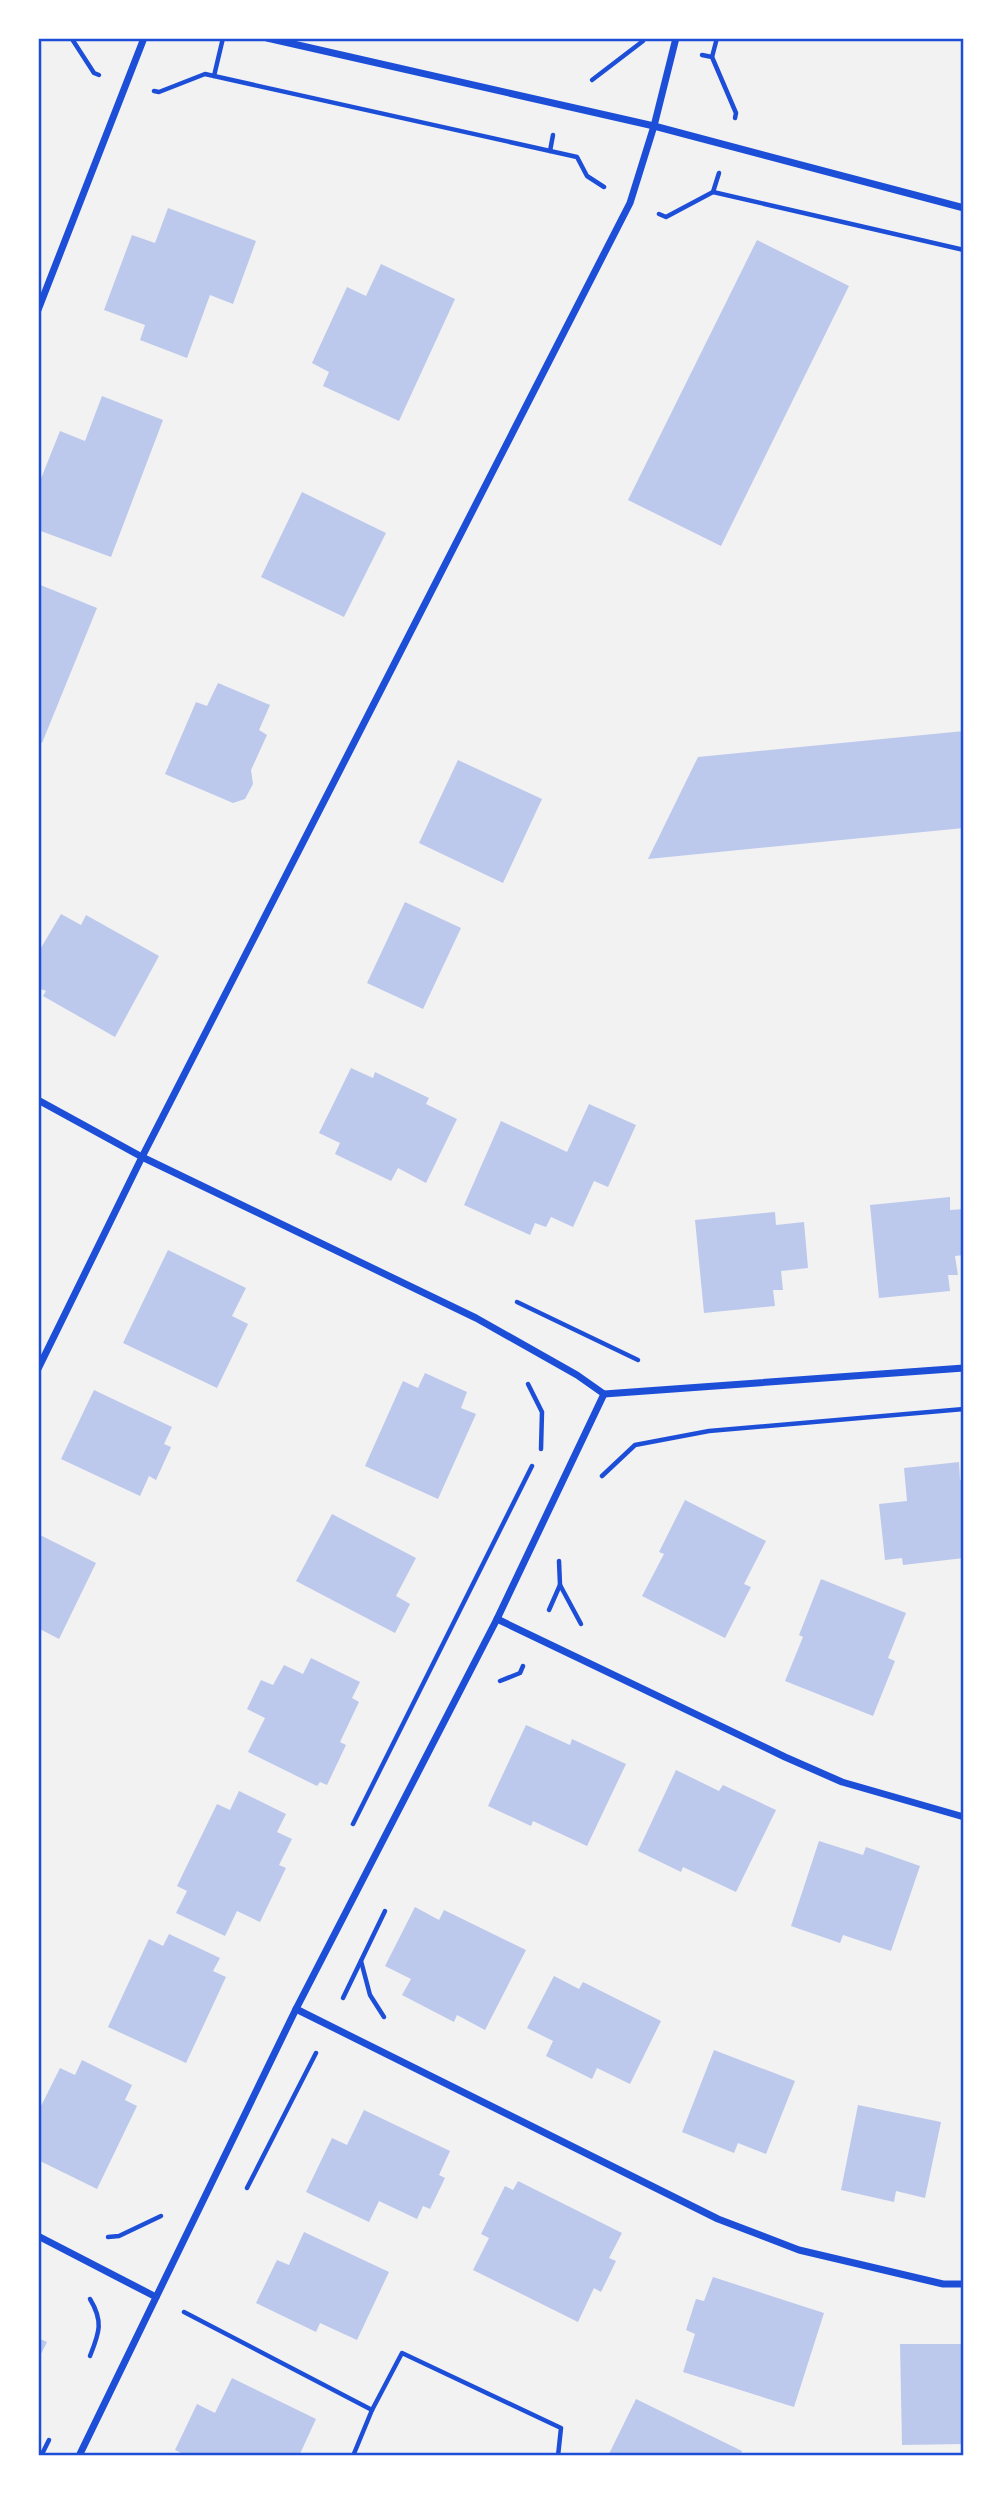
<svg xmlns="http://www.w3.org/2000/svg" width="1002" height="2494" viewBox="0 0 1002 2494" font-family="'PT Sans',sans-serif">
	<rect width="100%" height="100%" fill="#f2f2f2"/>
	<g fill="#bdc9ec">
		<polygon points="168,208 256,241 233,304 210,295 187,358 140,340 145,325 104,310 132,235 155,243"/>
		<polygon points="757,240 849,286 721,546 628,500"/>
		<polygon points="381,264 455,299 399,421 323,386 329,372 312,363 347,287 366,296"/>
		<polygon points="102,396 163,420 111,557 38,530 38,486 60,431 85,441"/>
		<polygon points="302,492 386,533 344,617 261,577"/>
		<polygon points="38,584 97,608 42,743 38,741"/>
		<polygon points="218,683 270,705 259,730 267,735 251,770 253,784 245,799 233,803 165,774 196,702 207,706"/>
		<polygon points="964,731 964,828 648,859 698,757"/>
		<polygon points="458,760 542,799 503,883 419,843"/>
		<polygon points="405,902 461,928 423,1009 367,983"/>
		<polygon points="61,914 81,925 86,915 159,956 115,1037 43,996 46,991 38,988 38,953"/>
		<polygon points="351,1068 373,1078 375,1072 429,1098 426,1104 457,1119 426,1183 398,1168 391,1181 335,1154 340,1143 319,1133"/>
		<polygon points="589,1104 636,1125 608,1187 594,1181 573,1227 551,1217 546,1227 535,1223 530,1235 464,1205 501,1121 567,1152"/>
		<polygon points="950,1197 950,1210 964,1209 964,1255 955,1256 958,1275 948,1275 950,1291 879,1298 870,1205"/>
		<polygon points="775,1212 776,1225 804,1222 808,1268 781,1271 783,1290 773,1290 775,1306 704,1313 695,1220"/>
		<polygon points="168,1250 246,1288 232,1316 248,1324 217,1388 123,1343"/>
		<polygon points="425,1373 467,1392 461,1408 476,1414 438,1499 365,1466 403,1381 418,1388"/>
		<polygon points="94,1390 172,1427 164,1444 171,1447 156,1480 149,1476 140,1496 61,1459"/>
		<polygon points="959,1462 960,1480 964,1480 964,1558 903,1565 902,1558 885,1560 879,1504 907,1501 904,1468"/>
		<polygon points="685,1500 766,1541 744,1584 751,1587 725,1638 642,1596 664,1554 659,1552"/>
		<polygon points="332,1514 416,1558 396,1596 410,1604 395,1633 296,1581"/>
		<polygon points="38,1534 96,1563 59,1639 38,1628"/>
		<polygon points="821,1579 906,1613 888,1658 895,1661 873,1716 785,1681 803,1637 799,1635"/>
		<polygon points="311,1658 360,1682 352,1698 359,1702 340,1742 346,1745 327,1785 320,1782 317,1786 248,1752 265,1718 247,1709 261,1680 273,1685 284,1665 303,1674"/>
		<polygon points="526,1725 570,1745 572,1739 626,1764 587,1846 533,1821 531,1826 488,1806"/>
		<polygon points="676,1770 719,1791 723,1785 776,1810 736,1892 683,1867 681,1872 638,1851"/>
		<polygon points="239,1791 286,1814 277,1832 292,1839 279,1865 286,1868 260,1922 237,1911 225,1936 176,1913 187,1891 177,1886 217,1804 230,1810"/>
		<polygon points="819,1841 863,1855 866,1847 920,1866 891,1951 843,1935 840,1943 791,1926"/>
		<polygon points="415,1907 439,1920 444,1910 526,1950 485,2030 457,2015 454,2022 402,1995 411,1979 385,1966"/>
		<polygon points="169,1934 220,1958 213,1971 226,1977 186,2063 108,2027 149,1939 163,1946"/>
		<polygon points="554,1976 579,1989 583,1982 661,2021 630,2084 597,2068 592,2079 546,2056 553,2041 527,2028"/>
		<polygon points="714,2050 795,2081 766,2154 738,2143 734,2153 682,2132"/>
		<polygon points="82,2060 132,2085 125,2100 137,2106 97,2189 38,2160 38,2112 60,2068 75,2075"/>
		<polygon points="858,2105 941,2122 925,2198 896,2191 894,2202 841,2190"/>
		<polygon points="364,2110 450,2151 439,2175 445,2178 430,2209 423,2206 417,2219 379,2201 369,2222 306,2192 332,2138 347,2145"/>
		<polygon points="518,2181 622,2233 609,2258 616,2261 601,2292 594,2288 578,2322 473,2270 489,2238 481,2234 505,2186 513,2190"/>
		<polygon points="304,2232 389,2272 357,2340 320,2323 316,2332 256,2303 277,2260 289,2265"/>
		<polygon points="713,2277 824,2313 794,2407 683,2372 695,2334 686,2330 696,2299 704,2301"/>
		<polygon points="38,2338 47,2342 38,2360"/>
		<polygon points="900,2344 964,2344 964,2444 902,2445"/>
		<polygon points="232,2378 316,2419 299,2456 187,2456 175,2450 197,2404 215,2413"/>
		<polygon points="636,2399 742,2451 740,2456 608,2456"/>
	</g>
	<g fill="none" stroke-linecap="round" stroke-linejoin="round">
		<g stroke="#1d4ed8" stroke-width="4.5">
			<polyline points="69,38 72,39 94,73 99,75"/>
			<polyline points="702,55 712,57 736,113 735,118"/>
			<polyline points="712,57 717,38"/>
			<polyline points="214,76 223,38"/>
			<polyline points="592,80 643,41"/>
			<polyline points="154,91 159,92 205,74 577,157 587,176 604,187"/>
			<polyline points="550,151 553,135"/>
			<polyline points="713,192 719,173"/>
			<polyline points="659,214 666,217 713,192 964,250"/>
			<polyline points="517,1302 638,1360"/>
			<polyline points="528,1384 542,1412 541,1449"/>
			<polyline points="602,1476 635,1445 709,1431 964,1409"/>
			<polyline points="560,1585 581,1624"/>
			<polyline points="549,1610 560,1585 559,1561"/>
			<polyline points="500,1681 520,1673 523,1666"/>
			<polyline points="353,1824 532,1466"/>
			<polyline points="361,1961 370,1995 384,2017"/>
			<polyline points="343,1998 385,1911"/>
			<polyline points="247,2188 316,2053"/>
			<polyline points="108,2237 119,2236 161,2216"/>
			<polyline points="184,2312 372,2410"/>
			<path d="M90 2356C99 2333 104 2322 90 2299"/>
			<polyline points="41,2456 49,2440"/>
			<polyline points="353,2456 372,2410 402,2353 561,2428 558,2456"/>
		</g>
		<g stroke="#1d4ed8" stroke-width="7">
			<polyline points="267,38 654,126 964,208"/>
			<polyline points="38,310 144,38"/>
			<polyline points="38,1100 142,1157 476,1318 577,1375 604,1394 964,1368"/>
			<polyline points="38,1369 142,1157 630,203 654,126 676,38"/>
			<polyline points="497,1619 785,1757 842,1782 964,1817"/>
			<polyline points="296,2009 718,2219 799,2250 943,2284 964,2284"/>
			<polyline points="38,2236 156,2297"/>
			<polyline points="79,2456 296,2009 497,1619 604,1394"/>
		</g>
	</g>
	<rect width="1002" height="2494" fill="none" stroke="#ffffff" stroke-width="80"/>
	<rect x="40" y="40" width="922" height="2414" fill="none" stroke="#1d4ed8" stroke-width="2.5"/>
</svg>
